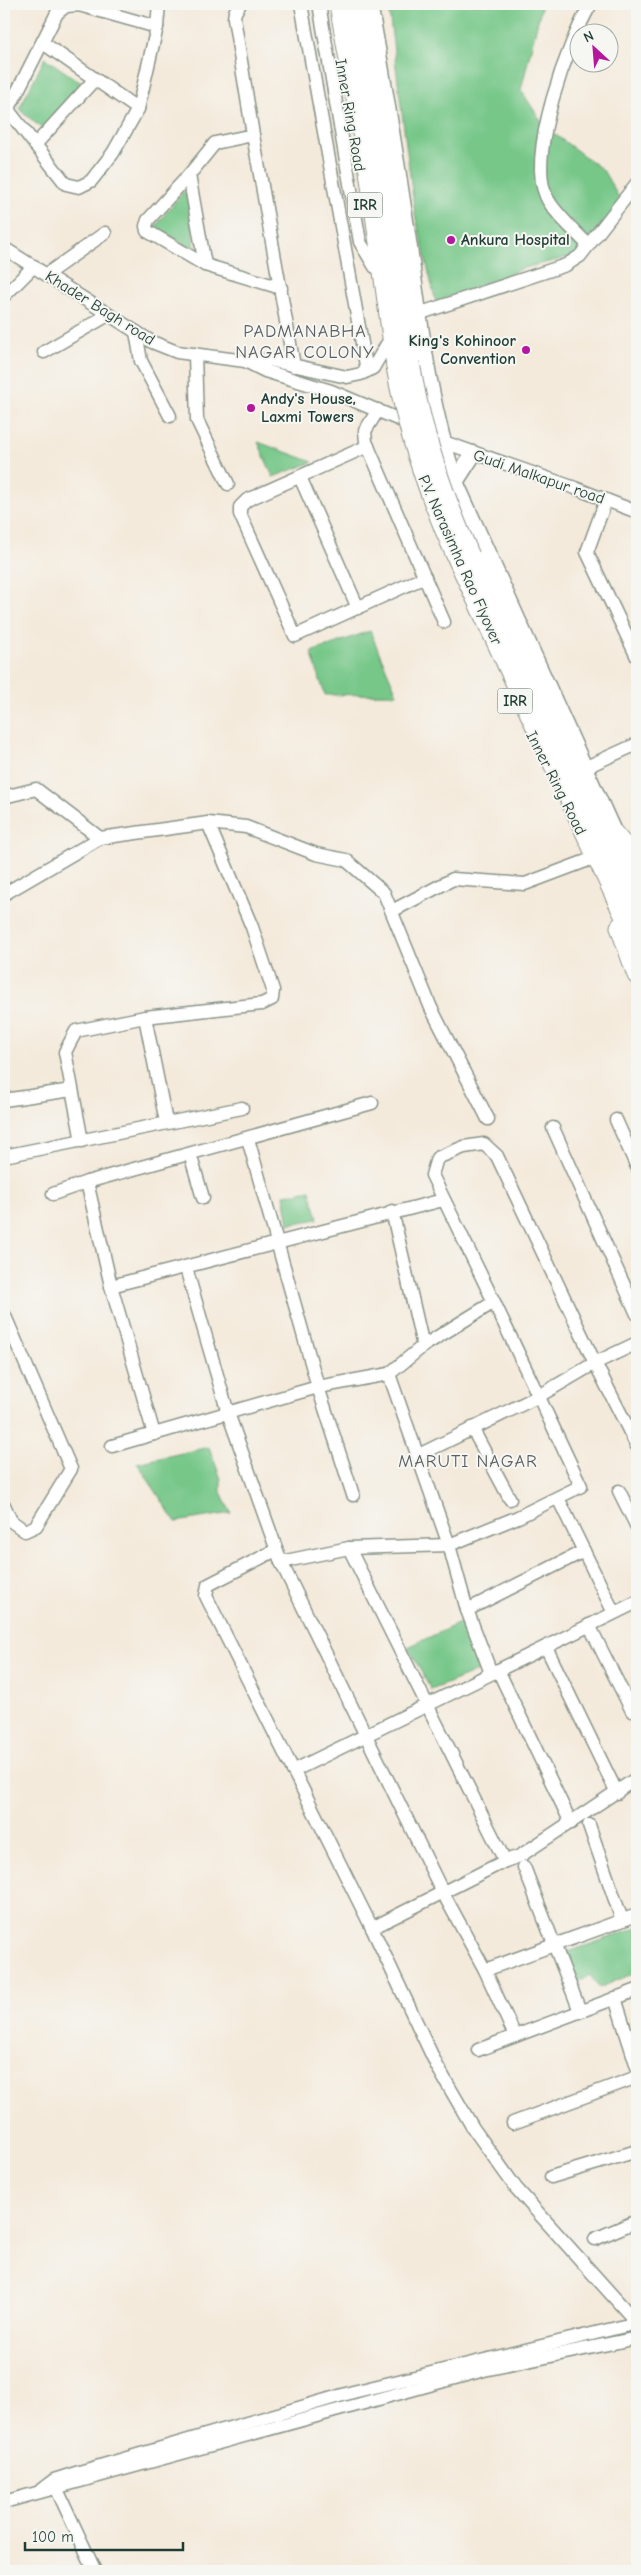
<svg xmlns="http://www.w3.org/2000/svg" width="641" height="2575" viewBox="0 0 641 2575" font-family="'Comic Neue',sans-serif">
	<rect width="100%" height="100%" fill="#f6f6f2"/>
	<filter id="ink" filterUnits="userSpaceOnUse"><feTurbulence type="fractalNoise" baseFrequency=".02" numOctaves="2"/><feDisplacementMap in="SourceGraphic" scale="10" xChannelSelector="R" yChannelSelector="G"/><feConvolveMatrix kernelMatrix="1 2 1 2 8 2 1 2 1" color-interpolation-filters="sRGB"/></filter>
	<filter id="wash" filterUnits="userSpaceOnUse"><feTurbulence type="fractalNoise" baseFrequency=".0096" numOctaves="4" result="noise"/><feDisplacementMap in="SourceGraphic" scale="20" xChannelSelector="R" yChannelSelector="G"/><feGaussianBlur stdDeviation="1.12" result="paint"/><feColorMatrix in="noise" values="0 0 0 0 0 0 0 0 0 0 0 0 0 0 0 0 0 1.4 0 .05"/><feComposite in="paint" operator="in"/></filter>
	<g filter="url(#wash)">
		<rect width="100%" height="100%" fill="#f4eadb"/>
		<g fill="#77c789" stroke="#4b825e">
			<polygon points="388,4 542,4 521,90 545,127 603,170 622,203 574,256 524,268 436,303 415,215"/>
			<polygon points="45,58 87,87 45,131 19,109"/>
			<polygon points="183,192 190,195 194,249 154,228"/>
			<polygon points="258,442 313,462 273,477"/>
			<polygon points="370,631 397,694 325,695 311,652"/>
			<polygon points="310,1190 318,1219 289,1224 284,1195"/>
			<polygon points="209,1447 221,1479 221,1492 231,1513 176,1522 137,1463"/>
			<polygon points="464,1621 485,1668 431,1690 408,1647"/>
			<polygon points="637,1928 637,1972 599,1988 590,1975 572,1984 562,1954"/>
		</g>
	</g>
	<g filter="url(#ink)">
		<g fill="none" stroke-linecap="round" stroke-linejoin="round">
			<defs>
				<g id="minor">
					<polyline points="240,4 235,12 234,18 253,135 294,366"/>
					<polyline points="301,4 367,371"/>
					<polyline points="319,4 360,242 375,267"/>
					<polyline points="43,43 138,109"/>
					<polyline points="8,110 66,184 79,187 91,181 113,153 138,109 157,27 159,4"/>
					<polyline points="4,118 57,13 66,6 79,5 157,27"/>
					<polyline points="35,145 95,79"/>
					<polyline points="189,175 148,220 146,226 147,231 205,265 281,288"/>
					<path d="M588 245C576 232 553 212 546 196 527 154 568 42 591 4"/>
					<polyline points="4,248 152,342 177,352 245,361 265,371 331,391 400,420"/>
					<polyline points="205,265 189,175 215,143 253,135"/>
					<polyline points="47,274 105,233"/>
					<polyline points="4,296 34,266"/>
					<polyline points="418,314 566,265 580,256 637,183"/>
					<polyline points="136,332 141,361 170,416"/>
					<polyline points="44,352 108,315"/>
					<polyline points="195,354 197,420 228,484"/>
					<polyline points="248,361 269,360 347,377 361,374 373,368 387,344"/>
					<polyline points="378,410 365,431 366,442 444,622"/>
					<polyline points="441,441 575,488 637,512"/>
					<polyline points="368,446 247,500 240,507 240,514 295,636 425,577"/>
					<polyline points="300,477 358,608"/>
					<polyline points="606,500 587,552 637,657"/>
					<polyline points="584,768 637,744"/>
					<polyline points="4,797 36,789 100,838 208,823 246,827 316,854 346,860 384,893 431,1008 488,1119"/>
					<polyline points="4,894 100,838"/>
					<polyline points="392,911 453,879 525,884 594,858"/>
					<polyline points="145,1017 166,1122"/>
					<polyline points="4,1100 72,1090"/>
					<polyline points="616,1120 637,1167"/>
					<polyline points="553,1128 637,1314"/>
					<polyline points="248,1139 318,1387 353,1495"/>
					<polyline points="82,1141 65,1052 76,1031 145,1017 262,1004 272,999 273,990 252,927 208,823"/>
					<polyline points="190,1154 203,1198"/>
					<polyline points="4,1156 242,1108"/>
					<polyline points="87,1182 111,1286 154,1434"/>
					<polyline points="53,1194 87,1182 372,1103"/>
					<polyline points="392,1211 423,1346"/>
					<polyline points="186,1268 228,1413 281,1562 443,1893 485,1970 515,2036"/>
					<polyline points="111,1286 443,1200"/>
					<polyline points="4,1314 71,1469 36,1526 25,1531 11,1521 4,1505"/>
					<polyline points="389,1374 449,1545 467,1610 491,1673"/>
					<polyline points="472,1428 510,1499"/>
					<polyline points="112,1446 318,1387 389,1374 423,1346 494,1302"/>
					<polyline points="419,1455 539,1396 595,1363 637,1343"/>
					<polyline points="619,1491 637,1527"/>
					<polyline points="558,1498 614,1613"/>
					<polyline points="349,1548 505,1861"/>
					<polyline points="276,1550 208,1585 206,1596 372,1928 437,2066 473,2128 516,2188 637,2323"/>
					<polyline points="281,1562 349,1548 449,1545 518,1517 581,1486 494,1302 432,1175 437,1158 464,1147 484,1144 497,1156 595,1363 637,1446"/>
					<polyline points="467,1610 584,1551"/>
					<polyline points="589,1625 632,1711"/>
					<polyline points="546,1647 617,1793"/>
					<polyline points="498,1670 571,1823"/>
					<polyline points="293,1771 637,1602"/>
					<polyline points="589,1825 622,1920"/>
					<polyline points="524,1867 580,2011"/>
					<polyline points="372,1928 505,1861 520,1856 637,1778"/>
					<polyline points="485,1970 637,1915"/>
					<polyline points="615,1998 637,2067"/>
					<polyline points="478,2050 637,1990"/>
					<polyline points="513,2123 637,2077"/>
					<polyline points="551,2177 637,2151"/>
					<polyline points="595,2239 637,2221"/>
					<polyline points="54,2483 95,2571"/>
					<polyline points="41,2490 54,2480 76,2473 353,2392 637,2323"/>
					<polyline points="4,2502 484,2370 637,2338"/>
				</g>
				<g id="major">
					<path d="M369 4C384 85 397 166 409 248 420 327 429 406 455 482L619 845"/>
					<polyline points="455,482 473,454"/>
				</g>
				<g id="highway">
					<polyline points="339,4 369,171 396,366"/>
					<polyline points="352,4 382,169 410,363"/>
					<polyline points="470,556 637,912"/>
					<polyline points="458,560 637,943"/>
					<polyline points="613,833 625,847 637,878"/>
					<polyline points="620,927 637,975"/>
				</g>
			</defs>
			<use href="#minor" stroke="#8a9488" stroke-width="15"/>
			<use href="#major" stroke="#8a9488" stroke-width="19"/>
			<use href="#highway" stroke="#8a9488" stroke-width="21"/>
			<use href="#minor" stroke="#fff" stroke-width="12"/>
			<use href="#major" stroke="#fff" stroke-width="16"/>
			<use href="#highway" stroke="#fff" stroke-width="19"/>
			<defs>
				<g id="highway-bridge">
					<path d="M410 363C421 431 442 493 470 556"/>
					<path d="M396 366C407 434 429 497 458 560"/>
				</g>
			</defs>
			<use href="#highway-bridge" stroke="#8a9488" stroke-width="21" stroke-linecap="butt"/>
			<use href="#highway-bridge" stroke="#fff" stroke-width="19"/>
		</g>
	</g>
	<g fill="#b5179e" stroke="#f6f6f2" stroke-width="2">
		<circle cx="451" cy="240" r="5"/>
		<circle cx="526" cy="350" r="5"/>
		<circle cx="251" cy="408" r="5"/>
	</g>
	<g text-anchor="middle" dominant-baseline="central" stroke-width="4" stroke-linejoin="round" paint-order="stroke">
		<g fill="#f6f6f2" stroke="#60746d" stroke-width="1">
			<rect x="347.5" y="192.5" width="35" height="25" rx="4"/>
			<rect x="497.5" y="688.5" width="35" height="25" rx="4"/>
		</g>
		<g font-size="15" font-weight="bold" fill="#1f3d34">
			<text x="365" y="205">IRR</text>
			<text x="515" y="701">IRR</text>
		</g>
		<g font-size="16" fill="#1f3d34" stroke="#f6f6f2">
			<text transform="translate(350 115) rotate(80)">Inner Ring Road</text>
			<text transform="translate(100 308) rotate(32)">Khader Bagh road</text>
			<text transform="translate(539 477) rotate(19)">Gudi Malkapur road</text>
			<text transform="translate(460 560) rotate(66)">P.V. Narasimha Rao Flyover</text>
			<text transform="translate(556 783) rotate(63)">Inner Ring Road</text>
		</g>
		<g font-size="16" font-weight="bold" fill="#1f3d34" stroke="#f6f6f2" text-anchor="start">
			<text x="461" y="240">Ankura Hospital</text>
			<text x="516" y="341" text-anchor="end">King's Kohinoor<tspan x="516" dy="18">Convention</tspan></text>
			<text x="261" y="399">Andy's House,<tspan x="261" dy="18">Laxmi Towers</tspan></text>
		</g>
		<g font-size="18" letter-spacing="1" fill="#5c5f63" stroke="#f6f6f2">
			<text x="305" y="331">PADMANABHA<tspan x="305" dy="21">NAGAR COLONY</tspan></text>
			<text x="468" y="1461">MARUTI NAGAR</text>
		</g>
	</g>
	<rect width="641" height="2575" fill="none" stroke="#f6f6f2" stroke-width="20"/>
	<g transform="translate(594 48) rotate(334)"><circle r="24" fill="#f6f6f2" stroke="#a0aca6"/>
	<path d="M0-4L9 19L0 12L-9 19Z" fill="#b5179e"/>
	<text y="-8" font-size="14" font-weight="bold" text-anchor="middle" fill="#1f3d34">N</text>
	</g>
	<path d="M25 2542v8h158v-8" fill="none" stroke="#1f3d34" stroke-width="2.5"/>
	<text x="32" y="2542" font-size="15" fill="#1f3d34" stroke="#f6f6f2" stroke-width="4" paint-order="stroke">100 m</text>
</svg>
